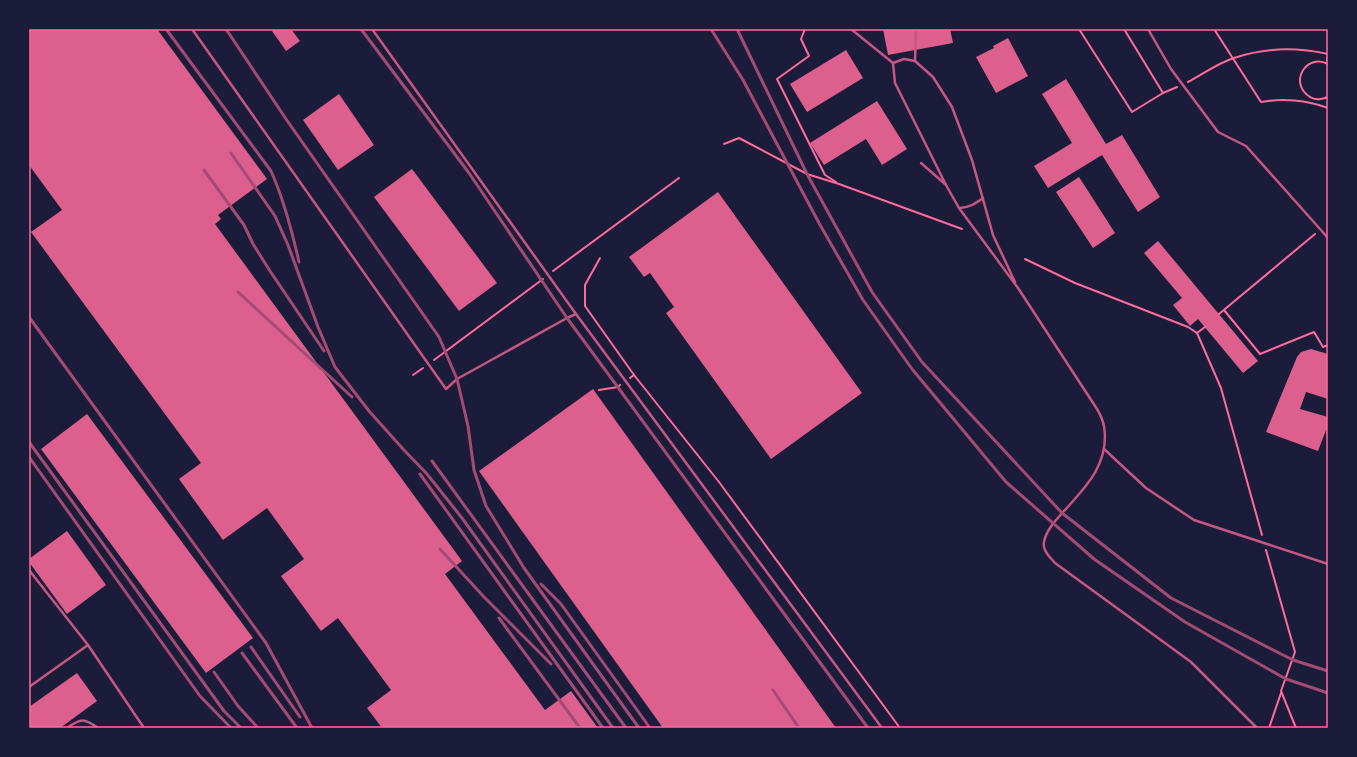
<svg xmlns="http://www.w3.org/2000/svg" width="1357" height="757" viewBox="0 0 1357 757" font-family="Georgia,serif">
	<rect width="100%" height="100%" fill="#1b1b3a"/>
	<g fill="#dd5f8e">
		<polygon points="29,29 157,29 267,179 218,215 221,219 215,224 462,561 445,574 545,710 571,691 598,728 382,728 367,708 391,690 338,618 321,631 281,576 304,559 267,508 223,540 179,479 201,463 31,232 62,210 29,165"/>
		<polygon points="274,29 291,29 300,41 286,51 272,31"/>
		<polygon points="883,29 950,29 953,43 888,55"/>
		<polygon points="1008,38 1028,76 996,93 976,57 994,48 993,46"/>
		<polygon points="846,50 863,78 807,112 790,84"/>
		<polygon points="1066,79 1106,144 1122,135 1160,197 1138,212 1102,155 1048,188 1034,166 1072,143 1042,94"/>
		<polygon points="339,94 374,145 338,170 303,120"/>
		<polygon points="877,101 907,149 882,165 866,139 824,165 810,143"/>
		<polygon points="412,169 497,283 459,311 374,197"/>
		<polygon points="1079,177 1115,233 1093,248 1056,192"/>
		<polygon points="718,192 862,393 771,459 666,313 674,307 650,273 644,277 629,257"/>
		<polygon points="1158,241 1258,361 1243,373 1198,319 1190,326 1173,305 1182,298 1144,253"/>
		<polygon points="1311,349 1328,354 1328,399 1306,392 1300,409 1328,417 1328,425 1318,451 1266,432 1297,357 1301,352"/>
		<polygon points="593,389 836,728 663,728 479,471"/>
		<polygon points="87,414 253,638 206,673 41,449"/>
		<polygon points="67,531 106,585 67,614 29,562 29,559"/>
		<polygon points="77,673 97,701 60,728 29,728 29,707"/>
	</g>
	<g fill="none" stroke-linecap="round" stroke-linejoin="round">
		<g stroke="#ff6b9d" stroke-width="2">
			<polyline points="805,29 801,39 809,56 777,79 825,175 836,182"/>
			<polyline points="1079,29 1132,112 1163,93 1177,87"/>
			<polyline points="1124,29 1163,93"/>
			<path d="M1214 29 1261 102C1282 98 1307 100 1328 108"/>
			<path d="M1328 64C1306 53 1288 83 1310 97 1316 101 1322 99 1328 97"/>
			<path d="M1188 82C1203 74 1218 63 1234 58 1266 47 1296 47 1328 54L1327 63"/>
			<polyline points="724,144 739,138 807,174 839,184 962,229"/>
			<polyline points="600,258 585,285 585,306 634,375"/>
			<polyline points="1025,259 1075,283 1188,327 1197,333"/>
			<polyline points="553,271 679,178"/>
			<polyline points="1224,310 1260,354 1314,332 1323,347 1328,345"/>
			<polyline points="1219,314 1315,234"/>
			<polyline points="1205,327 1197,333 1221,388 1262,535"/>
			<polyline points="434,360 543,279"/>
			<polyline points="413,375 423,368"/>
			<polyline points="630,378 634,375 719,482 900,728"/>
			<polyline points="599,390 618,387 620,385"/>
			<polyline points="1266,550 1295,652 1281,691 1296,728"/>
			<polyline points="1269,728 1281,693"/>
		</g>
		<g stroke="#c65784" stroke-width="2.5">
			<polyline points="192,29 446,389 457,379 567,318 576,314"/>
			<polyline points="372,29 576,314 882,728"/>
			<path d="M851 29 893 63 895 83 946 185 959 208 1018 288 1097 409C1100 414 1103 421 1104 426 1110 463 1086 487 1064 511 1056 520 1046 530 1044 542 1042 550 1050 557 1055 563L1191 662 1257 728"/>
			<polyline points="1148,29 1171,69 1218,132 1246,146 1328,238"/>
			<polyline points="915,61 916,29"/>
			<polyline points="893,63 904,59 915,61 933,77 952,107 972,160 993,235 1015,282"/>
			<polyline points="921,163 945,184"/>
			<path d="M960 208C970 207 975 204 983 198"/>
			<polyline points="1104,449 1146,488 1194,520 1328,564"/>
			<polyline points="29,570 88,645 144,728"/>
			<polyline points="29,687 88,645"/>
			<path d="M67 728C81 718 84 718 98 728"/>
		</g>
		<g stroke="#a44b75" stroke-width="3">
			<path d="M166 29 271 171C284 200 292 231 299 262"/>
			<polyline points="226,29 286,119 439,337 457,379 468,426 474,470 486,506 524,568 639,728"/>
			<polyline points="361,29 469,173 567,318 868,728"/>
			<polyline points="711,29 743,80 819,223 863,300 912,369 1006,482 1094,559 1185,622 1286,679 1328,693"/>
			<polyline points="737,29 807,174 872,292 922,362 1062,513 1171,598 1293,660 1328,671"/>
			<polyline points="231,153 275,216 288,245 318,327 335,367 369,411 403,449 427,474 462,518 613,728"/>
			<polyline points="204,170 244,225 253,244 270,271 324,351"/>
			<polyline points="238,292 352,397"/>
			<polyline points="29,317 266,643 312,728"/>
			<polyline points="29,442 224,711 241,728"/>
			<polyline points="29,457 200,696 231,728"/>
			<polyline points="432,461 626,728"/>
			<polyline points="420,474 603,728"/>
			<polyline points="440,549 484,597 551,664"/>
			<polyline points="541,584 561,604 650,728"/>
			<polyline points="499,618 580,728"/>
			<polyline points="251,647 300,717"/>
			<polyline points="242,653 297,728"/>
			<polyline points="214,672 238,706 258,728"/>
			<polyline points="773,690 799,728"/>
		</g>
	</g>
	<rect width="1357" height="757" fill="none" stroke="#1b1b3a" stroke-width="60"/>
	<rect x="30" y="30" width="1297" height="697" fill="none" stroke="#ff6b9d" stroke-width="1.5"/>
</svg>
